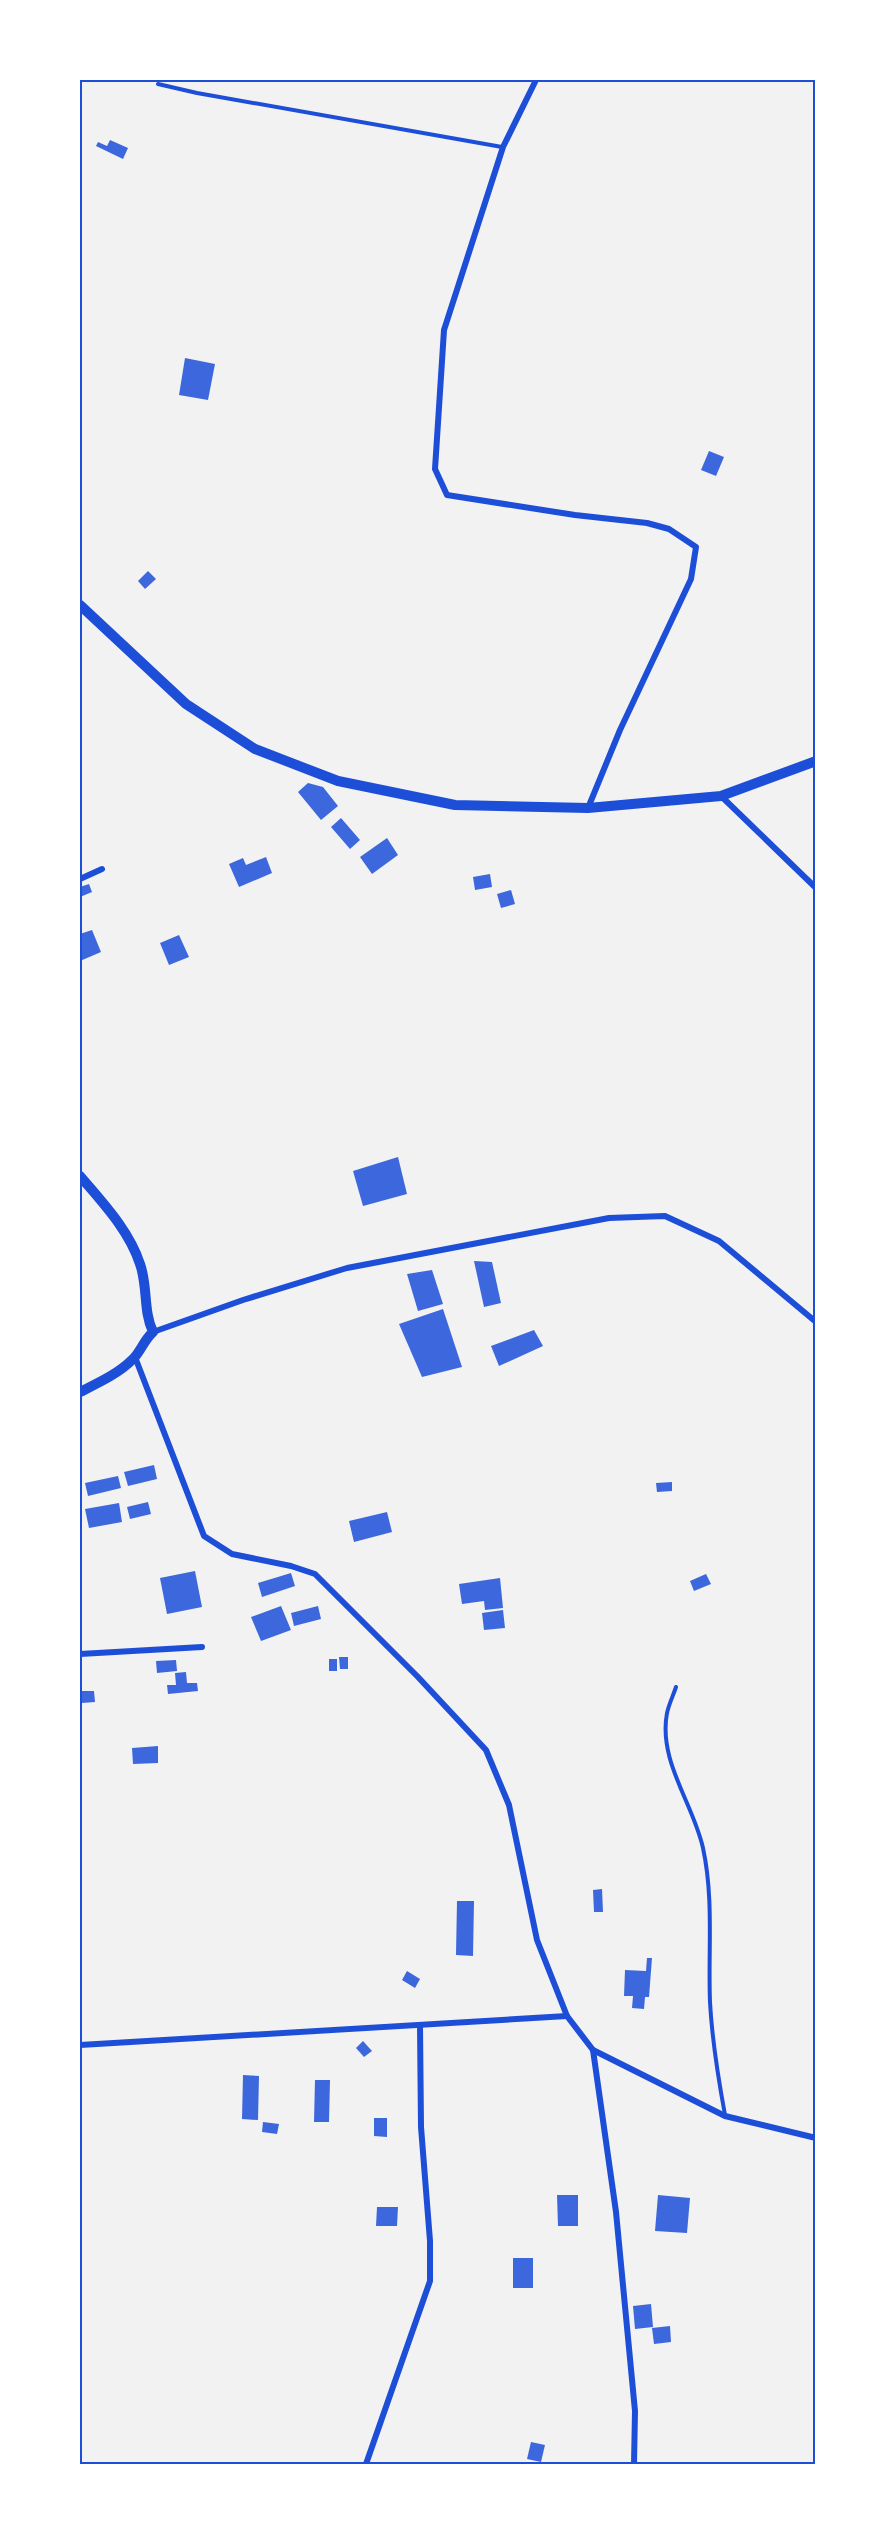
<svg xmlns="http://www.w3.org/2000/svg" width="895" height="2544" viewBox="0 0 895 2544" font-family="Figtree,sans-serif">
	<rect width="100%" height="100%" fill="#f2f2f2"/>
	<g fill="#3d67dc">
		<polygon points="110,140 128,148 123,159 96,146 98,142 107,146"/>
		<polygon points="185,358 215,364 208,400 179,395"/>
		<polygon points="709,451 724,457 716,476 701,470"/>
		<polygon points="148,571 156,579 145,589 138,581"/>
		<polygon points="308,783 323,787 338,806 321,820 298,792"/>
		<polygon points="341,818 360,840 350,849 331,827"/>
		<polygon points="387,838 398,855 372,874 360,857"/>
		<polygon points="266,857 272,873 239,887 229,864 243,858 246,865"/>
		<polygon points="490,874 492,887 475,890 473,877"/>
		<polygon points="89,884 92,892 80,897 80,887"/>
		<polygon points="511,890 515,904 501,908 497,894"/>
		<polygon points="92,930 101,952 80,961 80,934"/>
		<polygon points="179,935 189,957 169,965 160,943"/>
		<polygon points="398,1157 407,1194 363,1206 353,1171"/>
		<polygon points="474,1261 492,1262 501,1303 484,1307"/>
		<polygon points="432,1270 443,1304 418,1311 407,1274"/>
		<polygon points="443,1309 462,1367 422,1377 399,1324"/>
		<polygon points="534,1330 543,1346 499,1366 491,1346"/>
		<polygon points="154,1465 157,1479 128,1486 124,1472"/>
		<polygon points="118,1476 121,1488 88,1496 85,1483"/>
		<polygon points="672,1482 672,1491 657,1492 656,1483"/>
		<polygon points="148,1502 151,1514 130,1519 127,1507"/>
		<polygon points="119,1503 122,1522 89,1528 85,1509"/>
		<polygon points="387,1512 392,1532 354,1542 349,1521"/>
		<polygon points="195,1571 202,1607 167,1614 160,1578"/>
		<polygon points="291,1573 295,1586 262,1597 258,1583"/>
		<polygon points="706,1574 711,1584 694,1591 690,1581"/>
		<polygon points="500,1578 503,1608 485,1610 484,1601 462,1604 459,1584"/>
		<polygon points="281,1606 291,1630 261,1641 251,1617"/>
		<polygon points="318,1606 321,1619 294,1626 291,1613"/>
		<polygon points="503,1610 505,1628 484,1630 482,1613"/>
		<polygon points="339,1657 348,1657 348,1669 340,1669"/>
		<rect x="329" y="1659" width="8" height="12"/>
		<polygon points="176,1660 177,1671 157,1673 156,1661"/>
		<polygon points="186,1672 187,1683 197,1683 198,1691 168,1694 167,1685 176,1685 175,1673"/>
		<polygon points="81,1691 94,1691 95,1702 82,1703"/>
		<polygon points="158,1746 158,1763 133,1764 132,1748"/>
		<polygon points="602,1889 603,1912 594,1912 593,1890"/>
		<polygon points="457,1901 474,1901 473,1956 456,1955"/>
		<polygon points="647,1958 652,1958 649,1997 645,1997 644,2009 632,2008 633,1996 624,1996 625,1970 646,1971"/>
		<polygon points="407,1971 420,1979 415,1988 402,1980"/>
		<polygon points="363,2041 372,2051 364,2057 356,2048"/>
		<polygon points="243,2075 259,2076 258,2120 242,2119"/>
		<polygon points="315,2080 330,2080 329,2122 314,2122"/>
		<polygon points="374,2118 387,2118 387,2137 374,2136"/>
		<polygon points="263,2122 279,2124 277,2134 262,2132"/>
		<polygon points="557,2195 578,2195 578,2226 558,2226"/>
		<polygon points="658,2195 690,2198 687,2233 655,2231"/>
		<polygon points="377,2207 398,2207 397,2226 376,2226"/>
		<rect x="513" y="2258" width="20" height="30"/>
		<polygon points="651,2304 653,2327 635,2329 633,2306"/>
		<polygon points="670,2326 671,2342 654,2344 652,2328"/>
		<polygon points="531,2442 545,2445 541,2462 527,2459"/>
	</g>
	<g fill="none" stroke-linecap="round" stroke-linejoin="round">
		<g stroke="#1d4ed8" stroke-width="4">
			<polyline points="158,84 197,93 502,147"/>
			<path d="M676 1687C673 1696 669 1704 667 1713 658 1761 693 1803 703 1848 714 1899 708 1950 710 2002 712 2040 718 2077 725 2115"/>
		</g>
		<g stroke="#1d4ed8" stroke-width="6">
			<polyline points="536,80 503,147 444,330 435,469 447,495 575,515 647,523 669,529 696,547 691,579 620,730 588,808"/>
			<polyline points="721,796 816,888"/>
			<polyline points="80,879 102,869"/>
			<polyline points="153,1332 243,1300 347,1268 609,1218 665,1216 719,1241 816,1322"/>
			<polyline points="135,1357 204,1536 232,1554 291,1566 315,1574 418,1677 486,1750 509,1805 537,1940 567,2016 593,2050 725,2116 816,2138"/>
			<polyline points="80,1654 202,1647"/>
			<polyline points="80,2045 567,2016"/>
			<polyline points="593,2050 616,2212 635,2411 634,2464"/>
			<polyline points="366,2464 430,2281 430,2241 421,2127 420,2026"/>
		</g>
		<g stroke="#1d4ed8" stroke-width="10">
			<polyline points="80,605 186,704 255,749 338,781 455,805 588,808 721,796 816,761"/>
			<path d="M80 1176C102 1202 129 1230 140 1264 148 1286 143 1311 153 1332 144 1340 141 1351 133 1359 118 1374 98 1383 80 1392"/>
		</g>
	</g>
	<rect width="895" height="2544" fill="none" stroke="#ffffff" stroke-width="162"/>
	<rect x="81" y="81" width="733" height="2382" fill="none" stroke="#1d4ed8" stroke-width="2"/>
</svg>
